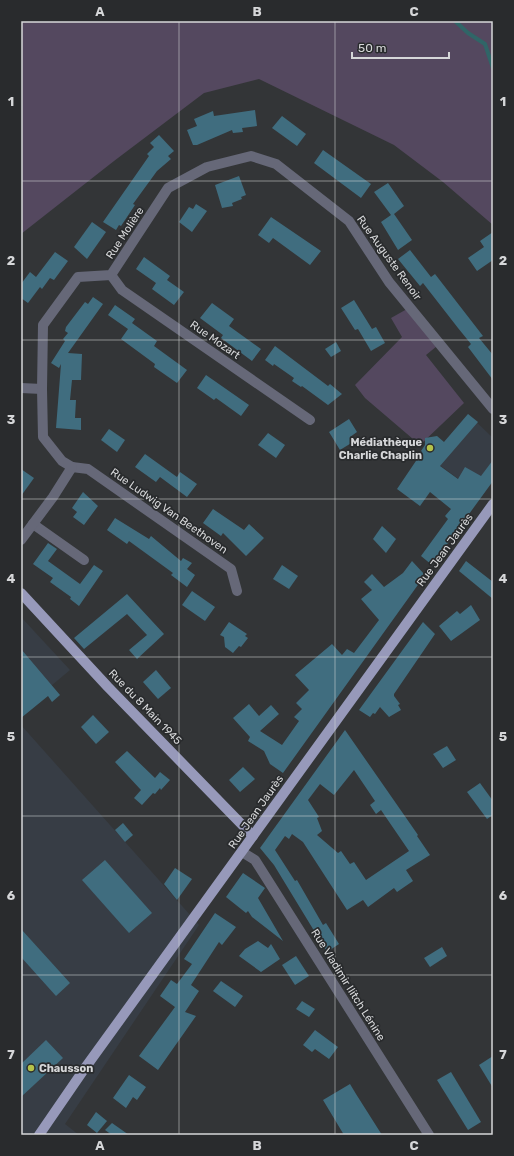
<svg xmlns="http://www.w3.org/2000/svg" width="514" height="1156" viewBox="0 0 514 1156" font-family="Rubik,sans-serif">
	<rect width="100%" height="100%" fill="#333537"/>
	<g fill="#373d45">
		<polygon points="468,414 493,438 493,481 482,496 430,458"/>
		<polygon points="21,617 70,670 21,711"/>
		<polygon points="21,725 199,925 65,1124 79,1135 21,1135"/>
	</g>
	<g fill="#54485f">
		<polygon points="21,21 493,21 493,225 443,182 394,145 259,79 204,93 114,161 21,234"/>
		<polygon points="407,309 437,346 426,355 464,403 420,445 365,398 355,385 402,337 391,318"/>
	</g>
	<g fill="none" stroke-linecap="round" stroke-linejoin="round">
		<polyline stroke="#306567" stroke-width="4" points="455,21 468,33 485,44 493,68"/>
	</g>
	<g fill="#406d7f" fill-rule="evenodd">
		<polygon points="255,110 257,126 242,128 243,132 233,133 232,130 197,145 193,145 187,130 197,126 194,119 213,111 214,116"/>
		<polygon points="282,116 306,134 297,146 272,128"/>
		<polygon points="159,135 174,151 168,156 171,159 157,171 133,204 135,205 121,226 119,225 116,230 103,222 149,156 147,154 154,147 150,143"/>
		<polygon points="323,150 371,184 361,198 314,163"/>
		<polygon points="239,176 246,195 241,197 242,199 232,203 233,206 222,208 215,185"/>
		<polygon points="388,183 404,206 394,214 412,240 398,250 381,222 391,215 374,192"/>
		<polygon points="196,204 207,211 192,232 179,222 189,207 193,209"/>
		<polygon points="271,217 321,251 310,265 273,238 269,243 258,235"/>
		<polygon points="92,222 106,232 87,259 74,247"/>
		<polygon points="493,232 493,260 477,271 468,258 484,247 480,241"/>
		<polygon points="410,250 431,277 435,274 483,336 479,338 493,355 493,380 468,347 471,344 458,328 423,283 420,286 398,259"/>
		<polygon points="55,252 68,261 54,280 50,278 42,289 40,287 28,303 21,298 21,284 30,272 36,277"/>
		<polygon points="144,257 170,276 167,280 184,292 174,305 152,289 156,283 136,269"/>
		<polygon points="93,297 103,304 68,353 82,354 81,380 72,380 70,400 76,400 75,418 81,418 81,430 56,428 61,364 59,368 51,363 65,341 63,339 68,333 65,331 66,327 85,302 88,304"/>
		<polygon points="354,300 372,329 376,327 385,343 371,351 358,329 355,330 341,308"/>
		<polygon points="212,303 234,319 229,326 261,349 252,361 221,338 223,335 200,318"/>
		<polygon points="115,305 135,319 132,323 157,341 154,346 187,370 177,383 154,367 155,364 121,339 128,329 108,315"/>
		<polygon points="336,342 341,351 331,357 325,349"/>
		<polygon points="275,346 328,386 330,384 342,394 328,405 302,386 301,387 292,381 294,378 274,364 273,366 265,360"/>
		<polygon points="206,375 249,405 241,416 216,398 214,400 197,388"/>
		<polygon points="468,414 478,422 440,466 458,479 465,467 481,476 493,460 493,481 432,565 421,556 448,519 445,516 451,509 430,492 420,506 397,489 422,452 421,451 425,445 425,438 437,436 444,442"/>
		<polygon points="349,419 357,432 350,437 353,442 340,450 329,432"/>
		<polygon points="109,429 125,440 117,452 101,440"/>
		<polygon points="268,433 285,445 276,458 258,445"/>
		<polygon points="145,454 177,477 180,472 197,484 187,497 160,477 156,482 135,467"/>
		<polygon points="21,469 34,478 21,496"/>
		<polygon points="83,492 98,506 84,525 73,517 77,512 72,508"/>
		<polygon points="213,509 244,530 249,524 264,538 246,556 223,533 221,536 203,523"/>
		<polygon points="115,518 149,539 151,536 181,561 183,558 192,563 187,569 195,575 187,587 171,575 173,573 129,541 127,544 107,530"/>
		<polygon points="382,526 396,539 386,553 373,539"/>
		<polygon points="48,543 57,549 48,561 80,584 94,565 103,571 79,606 70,599 71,597 50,582 53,578 33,564"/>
		<polygon points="412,561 425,575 283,773 270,764 264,751 248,741 250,737 233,718 249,704 259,716 271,705 279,714 260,731 282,745 299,721 294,717 302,709 296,703 309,690 295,675 332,644 342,655 347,649 354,653 379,620 361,599 372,590 364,582 372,574 384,587 403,573"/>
		<polygon points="466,561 493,582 493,599 459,571"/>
		<polygon points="282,565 298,576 289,589 273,579"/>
		<polygon points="192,591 215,607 205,621 182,605"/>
		<polygon points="127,594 164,634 137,659 129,650 147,635 127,614 84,649 74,638"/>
		<polygon points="471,605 480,620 451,641 439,626 457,611 460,614"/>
		<polygon points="229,622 247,634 245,636 248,638 241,647 239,646 233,653 225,647 224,637 220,635"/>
		<polygon points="423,622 435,634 394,694 394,696 400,704 398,705 401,710 389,717 380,707 375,714 373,713 370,717 359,710"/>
		<polygon points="21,649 60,695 52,702 48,696 21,718"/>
		<polygon points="156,670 171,688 158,699 143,682"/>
		<polygon points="93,715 109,732 96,744 81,727"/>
		<path d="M345 730 418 835 417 836 430 855 406 870 413 881 397 892 394 888 368 907 363 900 347 910 303 842 292 834 289 839 285 836 275 850 295 881 297 880 323 925 326 923 339 944 327 952 274 865 260 848ZM354 770 375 801 370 805 376 814 381 810 409 851 366 880 354 862 350 864 341 851 338 853 317 835 322 831 317 818 319 817 308 800 320 784 334 795Z"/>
		<polygon points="447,746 456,760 443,768 433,754"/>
		<polygon points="127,751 155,778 160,772 170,780 161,790 160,788 155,794 153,793 142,805 134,798 141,790 115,762"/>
		<polygon points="243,767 255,779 240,792 229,780"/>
		<polygon points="480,783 493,801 493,815 487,819 467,792"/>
		<polygon points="123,823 133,835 125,842 115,830"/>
		<polygon points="105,860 152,913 129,933 82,880"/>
		<polygon points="175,868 192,879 177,900 164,884"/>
		<polygon points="243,873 265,888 258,898 283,941 252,917 248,911 246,913 226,897"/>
		<polygon points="215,913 236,927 222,945 219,942 191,985 199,991 185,1012 196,1016 158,1070 139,1056 175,1007 160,996 171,980 177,984 192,964 184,959"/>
		<polygon points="21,929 70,983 56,996 21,957"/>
		<polygon points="258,941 268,948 271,944 280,959 261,972 239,956 245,949"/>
		<polygon points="442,947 447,956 430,967 424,958"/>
		<polygon points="296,956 309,976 295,985 282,965"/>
		<polygon points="221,981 243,996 235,1007 213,991"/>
		<polygon points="302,1001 315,1009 309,1017 296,1009"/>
		<polygon points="315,1030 338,1047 329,1059 315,1049 312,1052 303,1045"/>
		<polygon points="46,1040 63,1058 21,1097 21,1064"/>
		<polygon points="493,1056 493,1088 479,1065"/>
		<polygon points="451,1072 481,1122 468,1130 437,1080"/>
		<polygon points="129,1075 146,1087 137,1100 133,1097 126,1108 113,1098"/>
		<polygon points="350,1084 356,1094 382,1135 344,1135 323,1100"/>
		<polygon points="96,1112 107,1121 97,1133 87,1125"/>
		<polygon points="112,1123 129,1135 112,1135 105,1130"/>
	</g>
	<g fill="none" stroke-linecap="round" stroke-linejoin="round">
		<g stroke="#666878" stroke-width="10">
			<polyline points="111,275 122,290 310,420"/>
			<polyline points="21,388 42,389"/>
			<polyline points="72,467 88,469 231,569 237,591"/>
			<polyline points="33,524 84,560"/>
			<polyline points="21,540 53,497 72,467 62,461 43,437 42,389 43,325 78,277 111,275 168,188 207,167 251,156 276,164 349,221 389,282 493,409"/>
			<polyline points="242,852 255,860 429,1135"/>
		</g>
		<g stroke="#9799ba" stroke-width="10">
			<polyline points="21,593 108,687 253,836"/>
			<polyline points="39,1135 85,1068 493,504"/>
		</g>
	</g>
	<path fill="none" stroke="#d6d7d9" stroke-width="1" stroke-opacity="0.55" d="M179 21V1135M335 21V1135M21 181H493M21 340H493M21 499H493M21 657H493M21 816H493M21 975H493"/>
	<g fill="#b4c24a" stroke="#292b2d" stroke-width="1.5">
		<circle cx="430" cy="448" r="4"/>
		<circle cx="31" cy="1068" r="4"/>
	</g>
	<g text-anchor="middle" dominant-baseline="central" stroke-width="3.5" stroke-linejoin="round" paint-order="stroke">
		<g font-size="11" fill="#d6d7d9" stroke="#292b2d">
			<text transform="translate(125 233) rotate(-57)">Rue Molière</text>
			<text transform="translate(389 258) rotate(54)">Rue Auguste Renoir</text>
			<text transform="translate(215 340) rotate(35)">Rue Mozart</text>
			<text transform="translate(169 511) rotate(35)">Rue Ludwig Van Beethoven</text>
			<text transform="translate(445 550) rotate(-54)">Rue Jean Jaurès</text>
			<text transform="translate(145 707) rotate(46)">Rue du 8 Main 1945</text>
			<text transform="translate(256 812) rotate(-55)">Rue Jean Jaurès</text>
			<text transform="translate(348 985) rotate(58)">Rue Vladimir Ilitch Lénine</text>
		</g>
		<g font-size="11" font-weight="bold" fill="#d6d7d9" stroke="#292b2d" text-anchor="end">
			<text x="422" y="442">Médiathèque<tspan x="422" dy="13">Charlie Chaplin</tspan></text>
			<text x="39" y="1068" text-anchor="start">Chausson</text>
		</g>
	</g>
	<rect width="514" height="1156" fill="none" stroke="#292b2d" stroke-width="44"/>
	<path d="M352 52v6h97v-6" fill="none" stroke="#d6d7d9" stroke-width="2"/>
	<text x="358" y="52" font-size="12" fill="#d6d7d9" stroke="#292b2d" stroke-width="3" paint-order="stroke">50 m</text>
	<rect x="22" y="22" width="470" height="1112" fill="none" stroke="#d6d7d9" stroke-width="1.5"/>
	<g font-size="13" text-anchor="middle" font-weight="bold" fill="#d6d7d9">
		<text x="100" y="16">A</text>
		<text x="257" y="16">B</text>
		<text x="414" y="16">C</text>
		<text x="11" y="106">1</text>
		<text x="503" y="106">1</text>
		<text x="11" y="265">2</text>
		<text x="503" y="265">2</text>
		<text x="11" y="424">3</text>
		<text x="503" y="424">3</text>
		<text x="11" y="583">4</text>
		<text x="503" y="583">4</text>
		<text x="11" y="741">5</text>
		<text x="503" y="741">5</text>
		<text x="11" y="900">6</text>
		<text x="503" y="900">6</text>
		<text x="11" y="1059">7</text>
		<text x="503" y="1059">7</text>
		<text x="100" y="1150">A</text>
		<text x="257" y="1150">B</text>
		<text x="414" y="1150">C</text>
	</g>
</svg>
